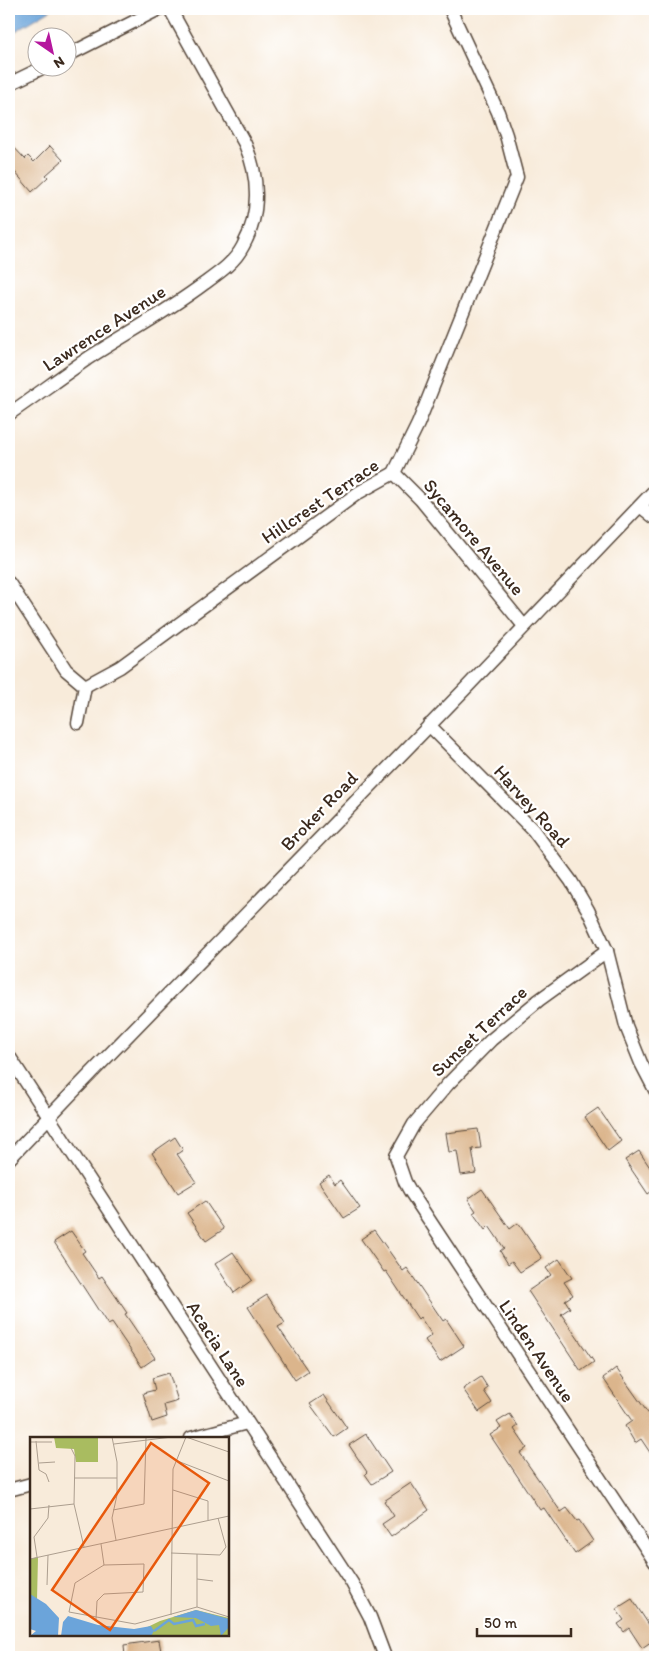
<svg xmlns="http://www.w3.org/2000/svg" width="664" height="1666" viewBox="0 0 664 1666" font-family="Itim,sans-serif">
	<rect width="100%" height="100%" fill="#fff"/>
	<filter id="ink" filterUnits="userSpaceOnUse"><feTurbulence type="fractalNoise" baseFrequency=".02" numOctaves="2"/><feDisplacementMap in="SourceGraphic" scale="10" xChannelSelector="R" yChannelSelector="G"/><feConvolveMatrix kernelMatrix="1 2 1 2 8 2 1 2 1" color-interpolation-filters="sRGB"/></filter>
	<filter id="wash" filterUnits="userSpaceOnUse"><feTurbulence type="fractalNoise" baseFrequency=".0096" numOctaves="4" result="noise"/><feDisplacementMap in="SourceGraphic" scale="20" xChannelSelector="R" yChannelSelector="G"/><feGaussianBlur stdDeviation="1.12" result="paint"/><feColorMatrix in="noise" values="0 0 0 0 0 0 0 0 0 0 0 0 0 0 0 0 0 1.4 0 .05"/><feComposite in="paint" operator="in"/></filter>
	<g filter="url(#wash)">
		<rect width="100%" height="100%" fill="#f8ebda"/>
		<polygon fill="#6ba4da" stroke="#53677c" points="9,9 52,9 9,35"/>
		<g id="blocks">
			<g fill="#dbb58c">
				<polygon points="9,142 25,159 28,156 34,162 50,146 63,160 46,175 48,177 32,192 9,165"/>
				<polygon points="598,1108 621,1141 608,1151 585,1117"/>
				<polygon points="478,1129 481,1148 472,1149 476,1173 461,1175 457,1151 449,1152 446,1133"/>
				<polygon points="175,1137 183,1150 177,1154 196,1182 178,1193 152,1153"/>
				<polygon points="639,1151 655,1175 655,1189 648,1194 625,1160"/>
				<polygon points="329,1175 335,1184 340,1180 360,1208 344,1218 319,1182"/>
				<polygon points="482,1189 510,1229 518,1223 542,1258 520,1272 512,1261 508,1264 500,1251 504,1248 489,1226 485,1230 473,1213 476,1211 468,1199"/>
				<polygon points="205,1201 224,1229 206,1241 187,1213"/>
				<polygon points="374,1230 403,1271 407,1268 443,1321 446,1319 464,1346 440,1362 425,1340 432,1335 420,1317 418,1319 386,1271 384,1272 361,1239"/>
				<polygon points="71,1231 85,1251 82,1253 99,1278 102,1276 127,1313 125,1314 155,1358 142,1367 112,1323 108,1325 54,1242"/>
				<polygon points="233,1252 252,1280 234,1293 215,1264"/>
				<polygon points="559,1259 572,1278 564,1282 573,1295 565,1300 570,1308 561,1314 594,1362 581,1371 528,1291 551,1275 546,1268"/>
				<polygon points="267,1295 285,1323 278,1327 308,1371 295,1380 248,1307"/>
				<polygon points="616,1368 655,1423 655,1460 641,1439 635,1443 625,1426 632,1421 603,1378"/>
				<polygon points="169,1373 178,1401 164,1405 167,1417 152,1422 143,1393 155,1390 152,1378"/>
				<polygon points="481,1377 488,1388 484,1391 492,1403 479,1412 463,1389"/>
				<polygon points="324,1395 347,1428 334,1437 310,1404"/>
				<polygon points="510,1414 518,1426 514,1429 527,1448 520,1453 561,1512 567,1508 577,1521 579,1520 593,1541 575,1554 544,1508 540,1510 490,1435 501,1428 497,1422"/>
				<polygon points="366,1434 391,1472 372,1484 365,1474 367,1472 349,1445"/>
				<polygon points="411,1483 429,1510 391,1537 382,1524 394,1516 384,1501"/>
				<polygon points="632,1599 655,1634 655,1639 642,1648 629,1628 624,1632 618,1624 624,1620 616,1609"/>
				<polygon points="159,1640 162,1657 125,1657 124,1645"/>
			</g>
		</g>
	</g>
	<g filter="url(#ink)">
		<use href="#blocks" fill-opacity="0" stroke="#57473a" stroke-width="1"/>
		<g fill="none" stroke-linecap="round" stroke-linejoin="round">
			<defs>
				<g id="minor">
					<polyline points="68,55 159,9"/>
					<polyline points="9,84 42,68"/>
					<path d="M9 414C35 396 61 377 87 359 126 334 168 311 205 283 219 273 235 262 243 246 261 214 259 176 245 144L170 9"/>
					<polyline points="394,473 421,500 524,626"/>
					<polyline points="640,506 655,518"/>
					<polyline points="9,583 66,670 85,686"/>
					<polyline points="85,686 120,667 358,493 394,473 418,424 517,177 506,135 498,112 450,9"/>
					<polyline points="78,723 85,686"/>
					<polyline points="429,725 533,830 571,881 588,910 607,951 626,1026 641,1063 655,1090"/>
					<polyline points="607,951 539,1000 491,1040 448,1084 414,1124 396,1156 405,1182 410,1191 655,1562"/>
					<polyline points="9,1056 352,1583 370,1617 385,1657"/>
					<polyline points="9,1159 71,1094 464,690 655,490"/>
					<polyline points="191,1438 247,1423"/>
					<polyline points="9,1490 31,1484"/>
				</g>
			</defs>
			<use href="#minor" stroke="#57473a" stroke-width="15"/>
			<use href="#minor" stroke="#fff" stroke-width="12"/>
		</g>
	</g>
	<g text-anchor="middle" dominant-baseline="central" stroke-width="4.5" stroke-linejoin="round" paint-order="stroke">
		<g font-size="19" fill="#3b2a1e" stroke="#fff">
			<text transform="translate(104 328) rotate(-33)">Lawrence Avenue</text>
			<text transform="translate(320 501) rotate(-34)">Hillcrest Terrace</text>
			<text transform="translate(474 537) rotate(50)">Sycamore Avenue</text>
			<text transform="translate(532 806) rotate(48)">Harvey Road</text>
			<text transform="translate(319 811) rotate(-46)">Broker Road</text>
			<text transform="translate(479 1031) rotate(-43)">Sunset Terrace</text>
			<text transform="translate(218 1344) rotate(57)">Acacia Lane</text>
			<text transform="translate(537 1351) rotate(56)">Linden Avenue</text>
		</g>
	</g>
	<g transform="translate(30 1437)">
		<rect width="199" height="199" fill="#f8ebda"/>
		<path d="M24 0H68V25H46L44 12 26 11ZM8 120 7 163H0V122ZM166 173 199 181V199H99L130 184Z" fill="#a9bc60"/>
		<path d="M0 157 16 167 29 181 28 199H0L6 194 0 192ZM166 173 199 182V190L191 199 189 188 181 189 166 181 143 180ZM38 179 68 188 104 192 121 189 124 194 121 199H31L33 185Z" fill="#6ba4da"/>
		<path fill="none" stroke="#6ba4da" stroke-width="2.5" d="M124 194 139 183 144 187 163 183 166 189 175 187"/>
		<path fill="none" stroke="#ac9e8f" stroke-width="1" d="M82 0 87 25V58L82 81 86 103M156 0 199 15M6 4 9 33M0 5H22M84 7 142 0M41 11 45 19 44 67 54 110M145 23 199 44M9 26 25 25M9 33 16 37 19 45M44 41H87M143 53 178 64V83M0 72 44 67M83 73 114 67 116 1M71 107 74 128M141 116 190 118 196 110 188 81M167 117V170M7 120 4 100 18 81 19 68M0 122 199 79M114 127 74 128 69 131 45 146 39 175 105 187 167 170 199 180M167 142 183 144M17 148 18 118M141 178 143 32 156 0M66 182 67 164 74 157 113 155 114 127"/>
		<path fill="#e8590c" fill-opacity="0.15" stroke="#e8590c" stroke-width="2.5" d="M121 6 179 46 80 193 22 153Z"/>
		<rect width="199" height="199" fill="none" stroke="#3b2a1e" stroke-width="2.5"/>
	</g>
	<rect width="664" height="1666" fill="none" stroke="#fff" stroke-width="30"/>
	<g transform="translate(52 52) rotate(146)"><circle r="24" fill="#ffffff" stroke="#b1aaa5"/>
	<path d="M0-4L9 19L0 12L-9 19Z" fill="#b5179e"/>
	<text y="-8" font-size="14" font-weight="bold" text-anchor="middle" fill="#3b2a1e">N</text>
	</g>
	<path d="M477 1628v8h94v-8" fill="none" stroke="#3b2a1e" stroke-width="2.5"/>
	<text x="484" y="1628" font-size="15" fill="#3b2a1e" stroke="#ffffff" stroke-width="4" paint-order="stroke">50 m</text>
</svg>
